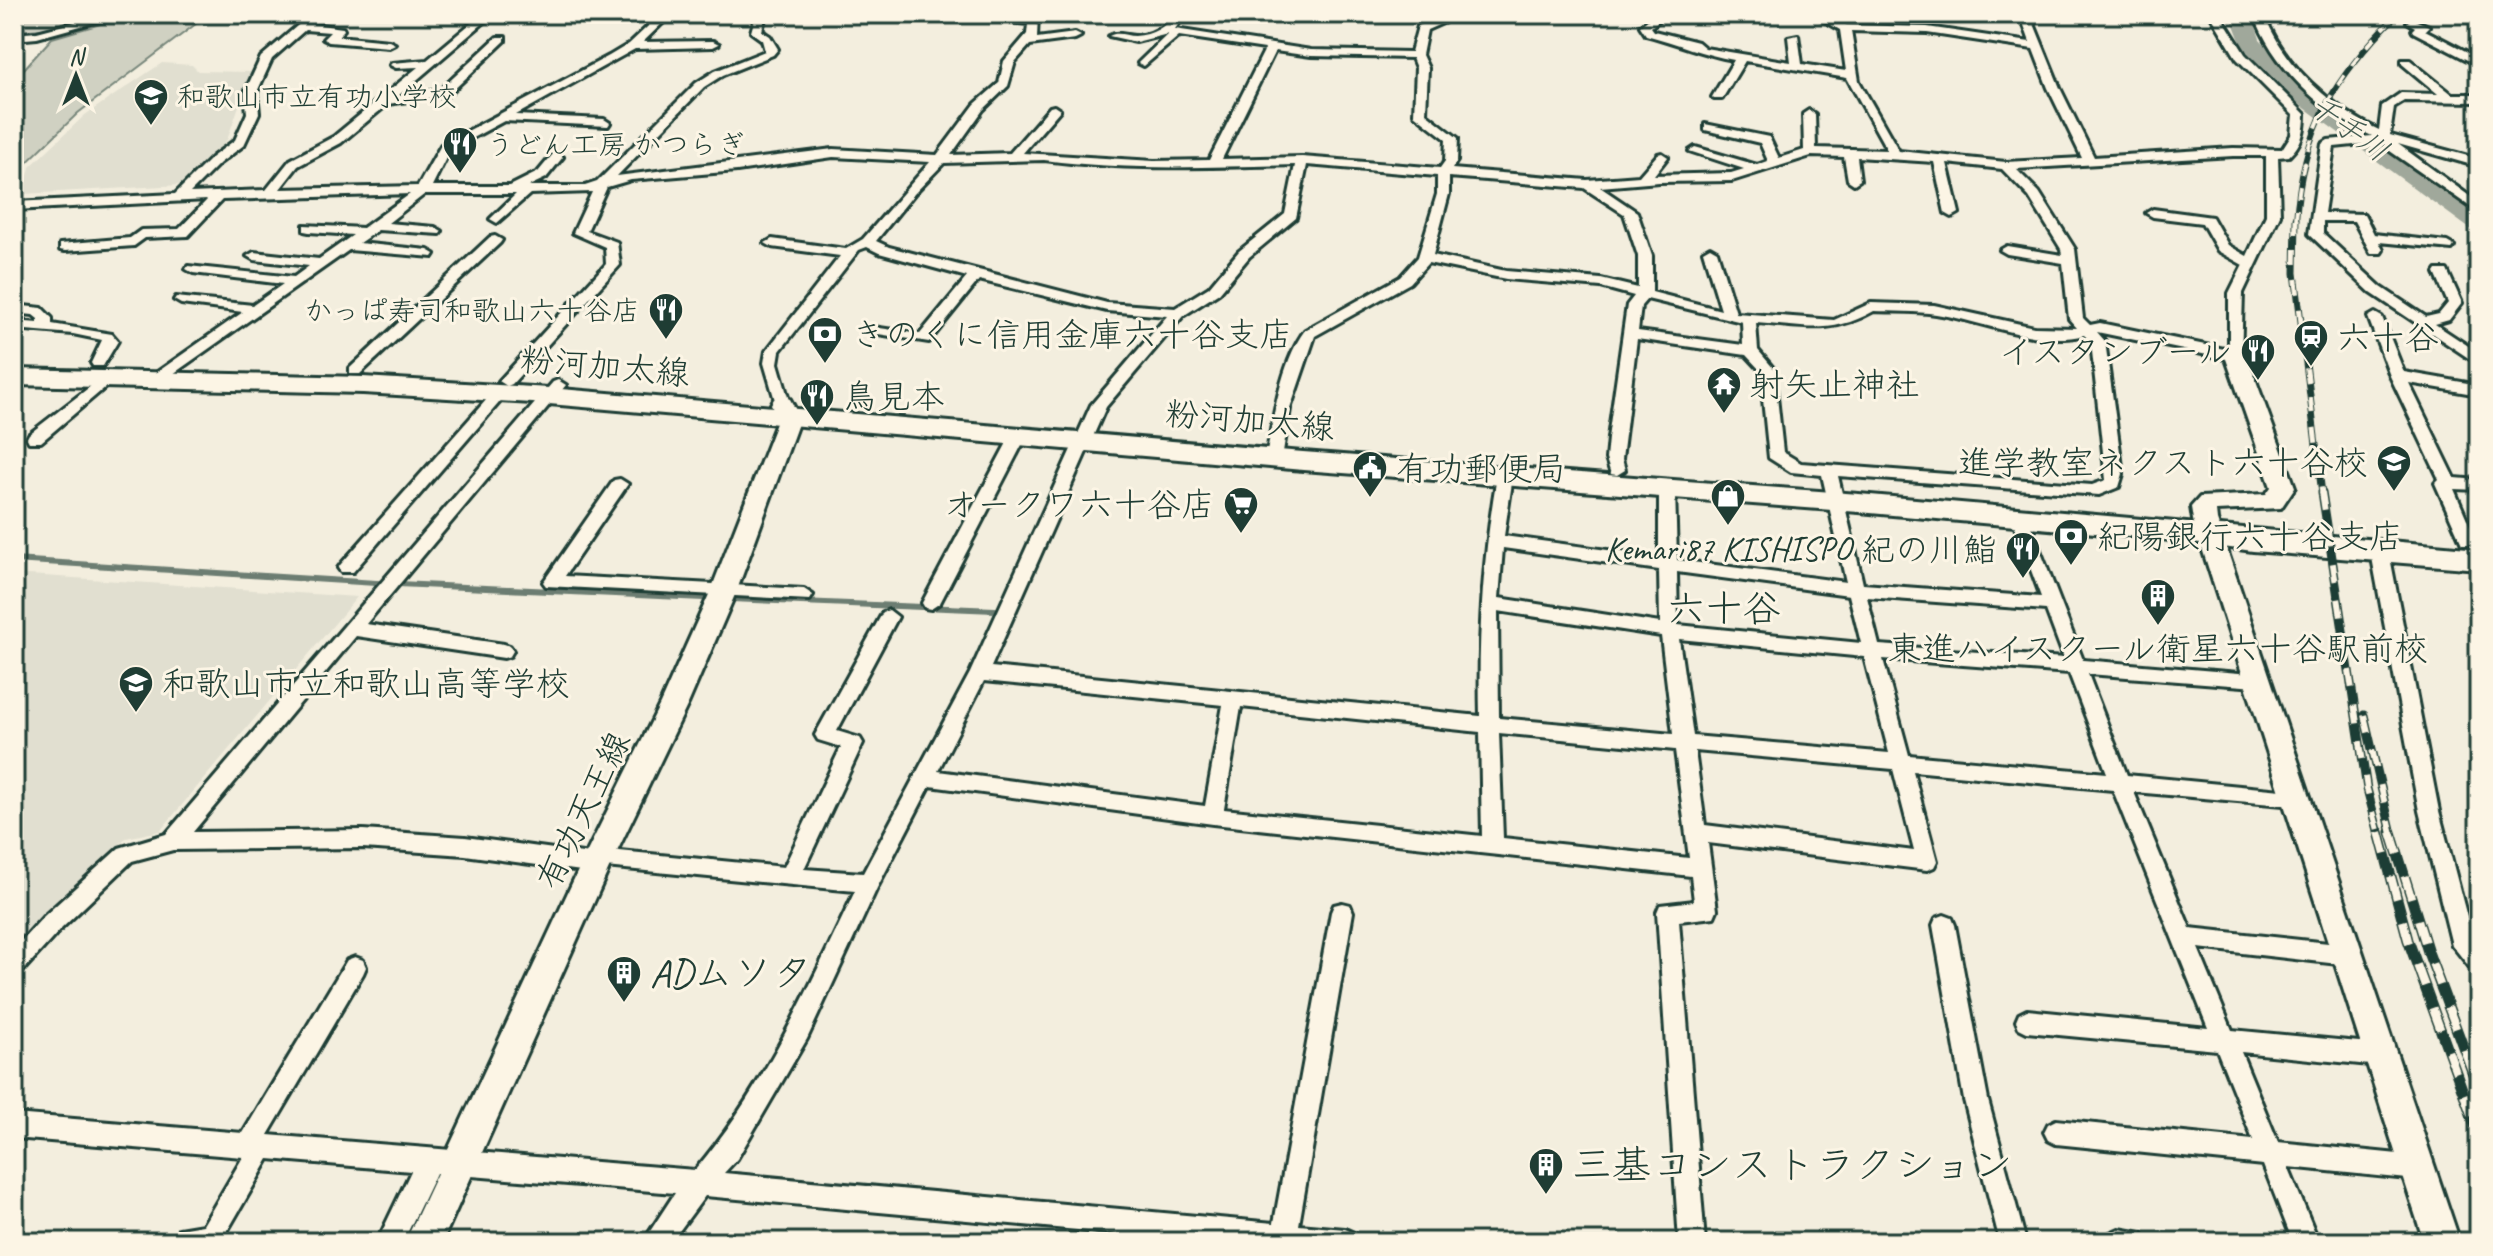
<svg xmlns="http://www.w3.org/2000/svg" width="2493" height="1256" viewBox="0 0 2493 1256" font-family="Caveat,'Klee One',sans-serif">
	<rect width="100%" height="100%" fill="#f3eede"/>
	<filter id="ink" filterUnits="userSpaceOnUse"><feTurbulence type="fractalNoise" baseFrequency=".0125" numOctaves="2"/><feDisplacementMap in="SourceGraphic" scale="16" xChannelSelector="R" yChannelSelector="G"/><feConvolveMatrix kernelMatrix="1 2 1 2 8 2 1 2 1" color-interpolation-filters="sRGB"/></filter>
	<g filter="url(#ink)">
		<g fill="#e1dfd0">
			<polygon points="162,63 192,65 198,71 251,72 227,140 181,185 24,194 30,167 85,115"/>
			<polygon points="14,574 357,597 160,831 126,838 14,966"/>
		</g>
		<g fill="#d0d1c2" stroke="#78877b" stroke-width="2">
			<polygon points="14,14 106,14 44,29 14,31"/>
			<polygon points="135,14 209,14 78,113 14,175 14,80 52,38"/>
		</g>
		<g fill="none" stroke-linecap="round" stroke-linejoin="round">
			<polyline stroke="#6c7d72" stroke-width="4" points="716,79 774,55 777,46 761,26 766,14"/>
			<g stroke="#6c7d72" stroke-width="6">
				<polyline points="14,560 376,583 704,598"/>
				<polyline points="731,599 995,610"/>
			</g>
			<polygon fill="#a0a89b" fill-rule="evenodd" points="2230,14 2252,14 2260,39 2303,85 2479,211 2479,231 2470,229 2287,95 2242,46"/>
			<defs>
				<g id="street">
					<polygon points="106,14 124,14 37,38 14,40 14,34 37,32"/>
					<path d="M311 14H322L312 24 343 28 344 30 338 36 389 41 395 44 389 47 329 42 323 39 330 32 305 30 272 59 257 92 259 113 244 145 220 163 190 193 266 190 290 160 333 137 418 67 396 68 390 65 392 63 427 60 482 14H494L398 96 440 90 497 37H505V41L448 95 388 104 341 143 298 166 280 189 418 186 441 145 609 56 629 44 661 14H672L643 42 713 41 719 44 713 47 635 49 516 115 604 119 610 123 608 126 504 121 450 150 432 186H510L538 172 553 154 557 153 563 157 546 178 529 186H585L597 182 696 83 715 71 765 51 762 40 751 32 756 14H766L762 31 770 36 778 49 773 55 723 75 704 87 617 176 833 149 937 155 975 104 999 83 1004 61 1027 34 1028 24 961 17 956 14 1028 17V14H1038L1037 38 1075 33 1081 36 1075 39 1030 45 1015 62 1008 86 983 110 951 155 1010 153 1050 107 1054 106 1060 110 1023 153 1154 161 1209 160 1265 49 1179 36 1144 66 1138 63 1140 61 1168 34 1136 42 1109 36C1118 31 1125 36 1135 36 1153 35 1165 27 1175 14H1186L1175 29 1311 50 1411 52 1418 26 1437 18 1439 14H1449L1445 22 1427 30 1422 55 1428 68 1426 113 1458 138 1457 161 1452 169 1587 180 1639 176 1658 154 1662 153 1668 157 1654 175 1731 173 1744 169 1689 151 1695 147 1757 165 1768 161 1760 143 1705 130V124L1769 137 1779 158 1804 150 1803 114 1809 110 1815 114 1816 148 1887 150 1847 78 1745 61 1722 99H1714L1712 97 1734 60C1703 55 1677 43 1646 35L1640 26 1655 14H1667L1651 27 1654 31 1698 42 1705 48 1791 62 1788 37 1798 35 1802 64 1846 71 1840 30 1812 14H1825L1847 25 1927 27 2030 42 2020 14H2030L2060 88 2094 157 2233 148 2282 149 2291 135 2293 115 2237 59 2210 14H2220L2245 54 2305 114C2305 131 2302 144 2289 156L2278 157 2280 215 2243 293 2241 359 2236 361 2097 332 2105 341 2123 474 2119 487 2099 495 1838 476 1863 584 2041 597 2012 519 2020 513 2028 519 2083 660 2263 675 2265 680 2263 685 2256 687 2088 674 2127 775 2302 792 2305 798 2302 804 2295 806 2134 792 2190 928 2347 945 2355 948 2358 955 2355 962 2347 965 2198 948 2232 1030 2380 1044 2388 1047 2392 1055 2388 1063 2380 1066 2241 1052 2278 1142 2418 1156 2427 1159 2430 1168 2427 1177 2418 1180 2288 1167 2319 1242H2293L2263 1165 2056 1144 2048 1140 2044 1132 2048 1124 2056 1120 2253 1140 2217 1050 2027 1032 2019 1028 2016 1021 2019 1014 2027 1010 2208 1028 2113 790 1913 771 1937 861 1934 867 1927 870 1708 843 1717 910 1714 917 1679 921 1705 1242H1679L1657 912 1660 905 1694 901 1691 876 1213 824 930 786 877 888 807 1039 737 1159 724 1173 1274 1223 1331 912 1334 905 1342 903 1350 905 1353 912 1299 1225 1345 1229 1354 1233 1358 1242H1208L705 1196 671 1242H643L675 1193 436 1173 403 1242H377L411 1171 269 1159 221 1242H173L179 1229 203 1225 243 1157 14 1138V1114L243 1133 347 960 355 957 363 960 366 967 363 974 268 1135 695 1170C764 1089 809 987 855 891L605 867 596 873 465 855 363 848 173 850 132 861 60 930 22 972 14 975V949L44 916 119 848 166 834 553 382 558 380 566 385 366 624 504 644 510 646 513 651 510 656 504 658 356 636 193 832 363 830 465 837 590 854 599 849 784 867 841 747 818 740 815 735 883 612 889 610 898 617 837 731 860 738 863 743 804 869 863 873 970 673 1091 405 1167 316 1107 311 979 280 929 342 878 334 871 330 873 327 920 334 967 277 879 253 867 247 859 250 780 351 778 363 790 404 782 409 777 407 764 363 766 351 840 256 772 247 765 243 772 239 846 249 863 239 930 162 833 157 737 171 631 180 607 187 587 231 617 242 620 265 512 384 507 386 499 381 606 264 605 247 573 233 592 192 530 194 497 223 490 219 516 194H425L388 223 435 227 442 231 440 234 378 230 359 243 428 250 435 254 433 257 349 250 163 381H153V375L243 312 181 304 174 300 176 297 253 305 283 284 193 273 186 269 188 266 294 277 309 266 254 260 247 256 254 252 319 259 353 235 309 232 304 231V225L363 228 410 194 222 200 188 236 145 238 134 246 65 251 60 250V244L130 238 141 230 179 229 207 200 14 210V202L175 194 212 157 235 140 247 113 245 92 261 57ZM1851 31 1927 33 2033 49 2048 88 2082 158 2006 162 1899 151 1859 81ZM1275 51 1311 56 1412 58 1416 68 1414 114 1446 139 1445 161 1440 168 1302 157 1222 159ZM1811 156 1844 157 1848 180 1854 184 1860 180 1857 157 1934 162 1945 213 1952 217 1959 213 1947 163 2002 169 2029 197 2061 249 2062 255 2007 246 2000 250 2007 254 2063 263 2069 319 2077 328 2034 327 1934 305 1871 303 1834 320 1736 313 1717 251 1710 247 1703 251 1721 310 1652 292V256L1637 212 1600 187 1659 182 1732 181ZM2233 156H2266V215L2247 256 2228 245 2212 217 2153 209 2146 213 2153 217 2202 223 2218 251 2243 265 2229 293V350L2100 323 2090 325 2083 318 2075 249 2039 192 2016 169ZM1044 160C1128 171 1211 167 1295 165L1285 214 1239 251 1209 287 1175 308 1107 303 889 247 876 241 914 194 944 163ZM1307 165 1437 176V194L1418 257 1400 277 1305 330C1281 362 1273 419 1266 458L1268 462 1274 463 1282 458 1290 409 1315 336 1410 283 1428 263 1506 279 1601 287 1634 296 1627 305 1608 438 1606 459 1611 474 1617 475 1625 470 1622 459 1637 339 1746 355 1760 370 1769 458 1791 472 1822 475 1846 582 1677 560 1675 489 1667 483 1659 489V557L1504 536 1513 476 1505 471 1497 476C1483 556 1478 635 1480 716L991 667 1106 407 1183 316 1219 293 1249 257 1296 218ZM1449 177 1584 188 1624 214 1638 256V288L1601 279 1506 271 1433 255 1449 194ZM1647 299 1742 322 1743 345 1638 331 1641 306ZM1874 311C1894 312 1916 311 1936 314 1983 321 2037 347 2084 335L2091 342 2106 480 2092 485 1801 463 1783 452 1774 369 1758 350 1756 323C1804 326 1830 336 1874 311ZM1503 548 1659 570 1660 623 1499 598ZM1677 572 1849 595 1861 643 1678 625ZM1867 597 2046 610 2064 658 1879 645ZM1498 611 1661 636 1673 734 1499 718ZM1679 639 1864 657 1889 753 1693 736ZM1883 659 2069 673 2107 773 1909 755ZM984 681 1223 705 1205 806 938 771ZM1241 707 1480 732 1482 836 1224 809ZM1499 733 1675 750 1689 858 1503 838ZM1695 751 1893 769 1914 851 1705 825Z"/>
					<path d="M2254 14H2264C2284 65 2330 107 2379 130L2382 106 2401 93 2438 94 2402 64V60H2410L2452 94H2479V102L2404 101 2394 107 2390 135 2479 159V167L2398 144 2479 203V213L2390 151 2383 142 2334 147 2324 213 2364 214 2374 234 2447 242 2454 246 2452 249 2379 242 2383 250 2381 253H2371L2354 221H2323V233L2381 287 2426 317 2439 314 2448 303 2435 273 2437 270H2447L2462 303 2449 320 2435 324 2479 353V365L2371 293 2309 234 2322 144 2328 140 2372 136C2321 112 2273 67 2254 14Z"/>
					<polygon points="2472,16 2479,16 2479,22 2468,21 2467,19"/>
					<polygon points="2412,19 2429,26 2425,30 2479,58 2479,66 2413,32 2412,30 2415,27 2407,22"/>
					<polygon points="495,236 502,240 500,243 360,374 350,374 350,368 490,237"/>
					<polygon points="14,305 42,308 52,318 52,324 112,334 118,341 103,366 93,366 91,363 102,340 73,334 14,329 14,321 38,323 38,319 33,315 14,313"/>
					<polygon points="2375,313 2382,317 2404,372 2479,385 2479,395 2409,383 2455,478 2479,480 2479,490 2454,489 2476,540 2474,544 2462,544 2435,483 2439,479 2390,376 2368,317"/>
					<polygon points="109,372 117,377 114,380 41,442 29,442 27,438 29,434"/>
					<polygon points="500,388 505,390 505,396 353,572 341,572 338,568 341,564 495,390"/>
					<polygon points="1018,432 1026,437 940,603 931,609 925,608 922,603 1010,437"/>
					<polygon points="620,479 628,484 565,576 804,589 813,595 810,600 546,586 543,582 546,578 614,480"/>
					<polygon points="2380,546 2389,552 2439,811 2473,940 2479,947 2479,972 2471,969 2452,945 2419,811 2371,552"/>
					<polygon points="1944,915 1952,918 1955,925 1988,1100 2026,1242 2000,1242 1964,1100 1933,925 1936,918"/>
					<polygon points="2119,1229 2142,1233 2146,1242 2106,1242 2110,1233"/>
				</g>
				<g id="secondary">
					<polygon points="2236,349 2247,356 2295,487 2281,508 2216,511 2217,520 2460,1242 2424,1242 2193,520 2191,507 2200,497 2266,494 2271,487 2225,356"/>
					<polygon points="782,397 790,399 800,418 737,590 688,704 611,864 442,1242 405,1242 581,864 660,704 711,590 778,418 771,404 774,399"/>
				</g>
				<polygon id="primary" points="14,369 363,377 549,388 1303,452 1859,494 2479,549 2479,569 2253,551 2162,539 1859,512 1303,470 549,404 363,393 14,385"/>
			</defs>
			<use href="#street" stroke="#1f3d34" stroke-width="6"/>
			<use href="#secondary" stroke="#1f3d34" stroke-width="6"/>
			<use href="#primary" stroke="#1f3d34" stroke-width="6"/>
			<use href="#street" fill="#fcf5e5" fill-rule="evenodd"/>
			<use href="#secondary" fill="#fcf5e5" fill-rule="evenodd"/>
			<use href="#primary" fill="#fcf5e5" fill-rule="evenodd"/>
			<defs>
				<path id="rail-far3" d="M2296 221C2302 130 2334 77 2398 14"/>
				<polyline id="rail-far2" points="2296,219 2295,273 2322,494"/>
				<g id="rail-far1">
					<polyline points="2322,492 2367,789 2379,834"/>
					<polyline points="2364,715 2392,834"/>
				</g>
				<g id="rail">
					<polyline points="2379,832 2408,940 2479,1136"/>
					<polyline points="2391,832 2428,952 2479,1090"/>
				</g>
			</defs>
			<use href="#rail-far3" stroke="#1f3d34" stroke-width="6"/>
			<use href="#rail-far2" stroke="#1f3d34" stroke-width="7"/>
			<use href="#rail-far1" stroke="#1f3d34" stroke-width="9"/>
			<use href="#rail" stroke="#1f3d34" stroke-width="11"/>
			<use href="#rail-far3" stroke="#fcf5e5" stroke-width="4" stroke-dasharray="12" stroke-linecap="butt"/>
			<use href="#rail-far2" stroke="#fcf5e5" stroke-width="5" stroke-dasharray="15" stroke-linecap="butt"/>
			<use href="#rail-far1" stroke="#fcf5e5" stroke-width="6" stroke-dasharray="18" stroke-linecap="butt"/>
			<use href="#rail" stroke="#fcf5e5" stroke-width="8" stroke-dasharray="23" stroke-linecap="butt"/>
		</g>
	</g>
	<defs>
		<symbol id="school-pin" viewBox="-11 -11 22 30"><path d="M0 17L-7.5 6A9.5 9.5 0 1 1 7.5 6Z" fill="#1f3d34" stroke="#fcf5e5"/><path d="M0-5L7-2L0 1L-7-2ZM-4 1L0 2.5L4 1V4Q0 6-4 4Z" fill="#fff"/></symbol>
		<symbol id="restaurant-pin" viewBox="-11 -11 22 30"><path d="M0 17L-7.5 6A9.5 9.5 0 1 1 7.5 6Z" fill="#1f3d34" stroke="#fcf5e5"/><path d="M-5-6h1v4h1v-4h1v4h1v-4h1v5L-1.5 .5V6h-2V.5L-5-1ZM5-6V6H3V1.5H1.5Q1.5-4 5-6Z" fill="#fff"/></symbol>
		<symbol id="bank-pin" viewBox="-11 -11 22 30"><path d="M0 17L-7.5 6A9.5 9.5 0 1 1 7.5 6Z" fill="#1f3d34" stroke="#fcf5e5"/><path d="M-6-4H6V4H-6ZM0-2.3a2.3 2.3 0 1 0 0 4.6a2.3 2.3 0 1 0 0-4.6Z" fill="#fff"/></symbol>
		<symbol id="station-pin" viewBox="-11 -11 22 30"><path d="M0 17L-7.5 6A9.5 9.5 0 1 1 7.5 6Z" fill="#1f3d34" stroke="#fcf5e5"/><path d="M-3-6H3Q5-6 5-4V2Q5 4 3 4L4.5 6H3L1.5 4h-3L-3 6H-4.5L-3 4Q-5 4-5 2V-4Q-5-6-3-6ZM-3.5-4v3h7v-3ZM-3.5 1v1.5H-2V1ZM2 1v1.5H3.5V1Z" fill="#fff"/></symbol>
		<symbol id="temple-pin" viewBox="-11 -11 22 30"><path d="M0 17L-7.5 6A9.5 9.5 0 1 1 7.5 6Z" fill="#1f3d34" stroke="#fcf5e5"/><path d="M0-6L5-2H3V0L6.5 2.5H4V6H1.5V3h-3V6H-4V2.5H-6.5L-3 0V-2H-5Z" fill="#fff"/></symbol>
		<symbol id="civic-pin" viewBox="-11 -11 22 30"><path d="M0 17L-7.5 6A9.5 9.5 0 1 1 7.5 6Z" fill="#1f3d34" stroke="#fcf5e5"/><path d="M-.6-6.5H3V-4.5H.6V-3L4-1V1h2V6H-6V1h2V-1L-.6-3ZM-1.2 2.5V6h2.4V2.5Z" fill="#fff"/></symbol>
		<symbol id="shop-pin" viewBox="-11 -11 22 30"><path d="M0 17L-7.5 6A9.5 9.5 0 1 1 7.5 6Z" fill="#1f3d34" stroke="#fcf5e5"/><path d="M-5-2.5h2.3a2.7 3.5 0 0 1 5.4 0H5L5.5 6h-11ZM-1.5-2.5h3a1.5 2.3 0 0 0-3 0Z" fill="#fff"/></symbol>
		<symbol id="supermarket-pin" viewBox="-11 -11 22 30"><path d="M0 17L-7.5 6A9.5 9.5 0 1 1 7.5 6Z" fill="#1f3d34" stroke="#fcf5e5"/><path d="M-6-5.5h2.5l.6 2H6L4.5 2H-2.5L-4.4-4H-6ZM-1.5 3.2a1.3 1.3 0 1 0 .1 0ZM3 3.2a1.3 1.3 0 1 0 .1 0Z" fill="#fff"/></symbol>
		<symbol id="building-pin" viewBox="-11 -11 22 30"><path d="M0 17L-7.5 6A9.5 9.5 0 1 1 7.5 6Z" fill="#1f3d34" stroke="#fcf5e5"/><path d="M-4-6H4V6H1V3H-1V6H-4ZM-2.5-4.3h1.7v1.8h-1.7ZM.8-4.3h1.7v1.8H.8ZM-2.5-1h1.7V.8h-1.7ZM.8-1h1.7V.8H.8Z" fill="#fff"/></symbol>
	</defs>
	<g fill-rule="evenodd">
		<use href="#school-pin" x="131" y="76" width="40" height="54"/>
		<use href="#restaurant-pin" x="440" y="124" width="40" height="54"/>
		<use href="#restaurant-pin" x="646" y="290" width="40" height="54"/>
		<use href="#bank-pin" x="805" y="314" width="40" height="54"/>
		<use href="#station-pin" x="2291" y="317" width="40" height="54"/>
		<use href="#restaurant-pin" x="2238" y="331" width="40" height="54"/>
		<use href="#temple-pin" x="1704" y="364" width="40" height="54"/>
		<use href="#restaurant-pin" x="797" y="376" width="40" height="54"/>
		<use href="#school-pin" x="2374" y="442" width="40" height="54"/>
		<use href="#civic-pin" x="1350" y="448" width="40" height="54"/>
		<use href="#shop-pin" x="1708" y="476" width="40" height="54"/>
		<use href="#supermarket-pin" x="1221" y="484" width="40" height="54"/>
		<use href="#bank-pin" x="2051" y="516" width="40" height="54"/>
		<use href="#restaurant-pin" x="2003" y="529" width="40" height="54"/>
		<use href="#building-pin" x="2138" y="576" width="40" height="54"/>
		<use href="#school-pin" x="116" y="663" width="40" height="54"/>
		<use href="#building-pin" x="604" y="953" width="40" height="54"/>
		<use href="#building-pin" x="1526" y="1145" width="40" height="54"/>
	</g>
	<g text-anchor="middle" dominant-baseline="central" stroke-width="6" stroke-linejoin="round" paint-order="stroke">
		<g font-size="28" fill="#1f3d34" stroke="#fcf5e5" text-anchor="start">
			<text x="177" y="96">和歌山市立有功小学校</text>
			<text x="486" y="144">うどん工房 かつらぎ</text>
			<text x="640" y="310" text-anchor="end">かっぱ寿司和歌山六十谷店</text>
		</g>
		<g font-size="30" font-style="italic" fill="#465d53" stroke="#fcf5e5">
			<text transform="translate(2349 128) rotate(36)">千手川</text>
		</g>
		<g font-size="34" fill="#1f3d34" stroke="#fcf5e5" text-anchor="start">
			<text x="851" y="334">きのくに信用金庫六十谷支店</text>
			<text x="2337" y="337">六十谷</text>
			<text x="2232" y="351" text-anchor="end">イスタンブール</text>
			<text x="1750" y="384">射矢止神社</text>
			<text x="843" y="396">鳥見本</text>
			<text x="2368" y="462" text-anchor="end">進学教室ネクスト六十谷校</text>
			<text x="1396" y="468">有功郵便局</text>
			<text x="1215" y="504" text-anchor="end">オークワ六十谷店</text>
			<text x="2097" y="536">紀陽銀行六十谷支店</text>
			<text x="1728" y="548" text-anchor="middle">Kemari87 KISHISPO</text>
			<text x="1997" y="549" text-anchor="end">紀の川鮨</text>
			<text x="2158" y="648" text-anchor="middle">東進ハイスクール衛星六十谷駅前校</text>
			<text x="162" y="683">和歌山市立和歌山高等学校</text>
		</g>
		<g font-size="34" fill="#1f3d34" stroke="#fcf5e5">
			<text transform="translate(605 366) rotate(5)">粉河加太線</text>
			<text transform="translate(1250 420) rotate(5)">粉河加太線</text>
			<text transform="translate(583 810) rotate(-64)">有功天王線</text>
		</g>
		<g font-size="38" fill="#1f3d34" stroke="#fcf5e5">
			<text x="1724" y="608">六十谷</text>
		</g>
		<g font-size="40" fill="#1f3d34" stroke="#fcf5e5" text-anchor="start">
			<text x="650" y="973">ADムソタ</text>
			<text x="1572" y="1165">三基コンストラクション</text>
		</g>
	</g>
	<rect width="2493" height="1256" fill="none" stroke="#fcf5e5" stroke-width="48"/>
	<rect x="24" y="24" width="2445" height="1208" fill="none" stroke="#1f3d34" stroke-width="3" filter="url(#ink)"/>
	<g transform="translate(76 76)" stroke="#fcf5e5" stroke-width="6" paint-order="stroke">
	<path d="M0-6L14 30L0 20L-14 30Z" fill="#1f3d34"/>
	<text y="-12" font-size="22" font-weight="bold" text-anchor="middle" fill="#1f3d34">N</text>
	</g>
</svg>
